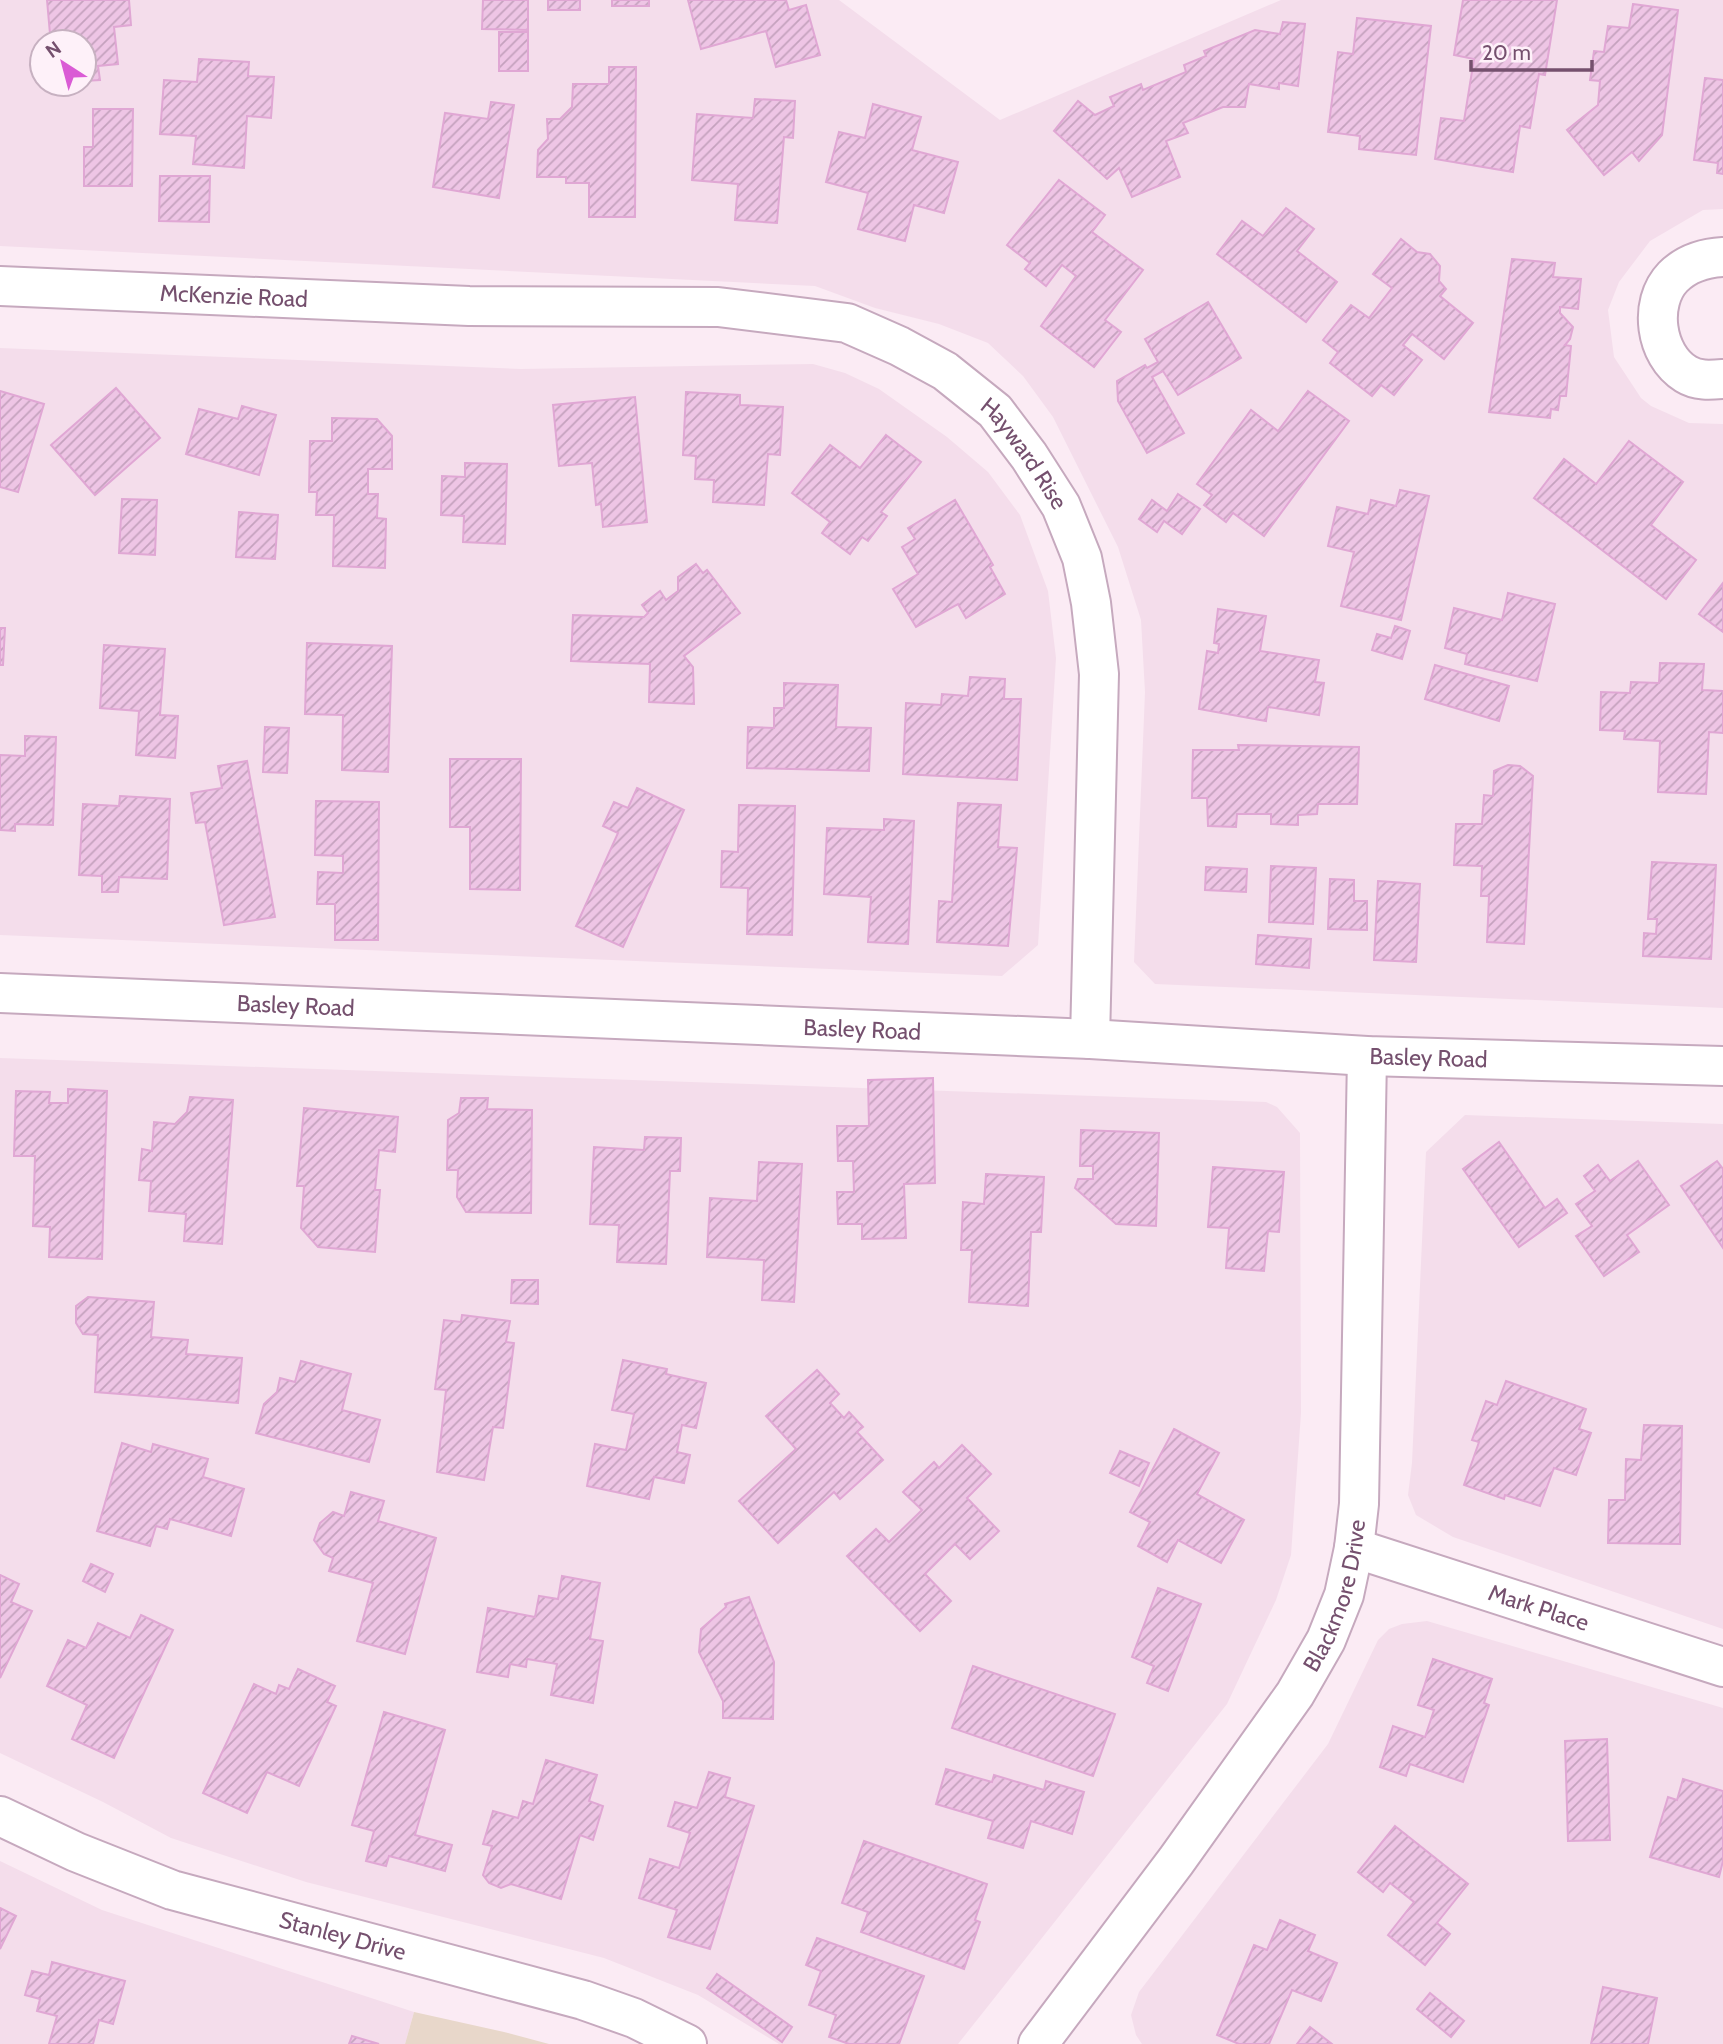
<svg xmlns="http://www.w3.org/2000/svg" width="1723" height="2044" viewBox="0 0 1723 2044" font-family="Cabin,sans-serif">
	<defs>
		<pattern id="building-hatch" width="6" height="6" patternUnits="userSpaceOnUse" patternTransform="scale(1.75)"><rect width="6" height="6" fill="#eec5e5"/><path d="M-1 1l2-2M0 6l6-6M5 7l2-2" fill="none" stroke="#c5a2be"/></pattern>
	</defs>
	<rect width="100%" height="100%" fill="#fbebf4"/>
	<g fill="#f4ddeb" fill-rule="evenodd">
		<path d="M0 0H839L1000 120 1281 0H1723V209L1703 210 1650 241 1619 282 1608 310 1614 357 1641 398 1651 406 1689 423 1723 424V1008L1155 984 1134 962 1145 692 1141 620 1118 547 1053 417 1023 376 988 343 939 324 875 308 815 286 0 246ZM42 42H84V84H42Z"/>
		<polygon points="0,348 521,369 813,364 845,373 879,389 947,437 988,472 1020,515 1048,591 1056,658 1038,945 1002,976 0,935"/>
		<polygon points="0,1058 1266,1102 1277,1107 1300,1133 1301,1413 1291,1555 1276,1600 1227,1704 958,2044 779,2044 698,1995 604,1958 306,1882 171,1838 103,1802 0,1753"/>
		<polygon points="1465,1115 1723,1124 1723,1629 1453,1537 1416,1515 1408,1495 1412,1463 1426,1152"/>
		<polygon points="1427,1621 1723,1708 1723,2044 1142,2044 1136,2035 1131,2015 1139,1992 1328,1744 1378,1640 1389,1629 1402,1624"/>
		<polygon points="0,1861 102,1910 414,2012 405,2044 0,2044"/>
	</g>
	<polygon fill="#e8d7ca" points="414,2012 504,2032 549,2044 405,2044"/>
	<g fill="url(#building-hatch)" stroke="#e0a7d4" stroke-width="2">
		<polygon points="47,0 129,0 131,25 114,27 118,64 98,66 100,80 84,81 84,42 61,42 60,33 50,34"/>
		<polygon points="483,0 528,0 528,30 482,29"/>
		<rect x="548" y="0" width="32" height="10"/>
		<rect x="612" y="0" width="37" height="6"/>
		<polygon points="688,0 786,0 789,10 806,5 820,55 776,67 766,31 701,49"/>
		<polygon points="1463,0 1557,0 1545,75 1539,74 1530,128 1520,126 1513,172 1435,159 1441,118 1464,121 1474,59 1454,55"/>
		<polygon points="1633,4 1678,10 1662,135 1639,161 1632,152 1604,175 1567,130 1598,105 1600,81 1590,80 1594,51 1604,52 1608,26 1629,28"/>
		<polygon points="1357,18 1431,26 1416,155 1359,149 1360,136 1328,132 1338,52 1353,54"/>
		<polygon points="1283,22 1305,24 1298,86 1279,83 1279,89 1249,84 1245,107 1223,107 1183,123 1188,133 1166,141 1180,177 1132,197 1119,168 1107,179 1054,131 1078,101 1095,115 1114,106 1110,97 1141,84 1143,90 1186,72 1184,65 1206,56 1204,51 1255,30 1280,34"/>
		<rect x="499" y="32" width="29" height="39"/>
		<polygon points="199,59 249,62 248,76 274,77 271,118 247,116 244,168 193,164 196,136 160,134 164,80 197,82"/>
		<polygon points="609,67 636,67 635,217 589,217 589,183 566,183 566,177 537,177 538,150 548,139 547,119 560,119 572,107 573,84 609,84"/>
		<polygon points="1705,78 1723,80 1723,174 1717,173 1718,163 1694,160"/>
		<polygon points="755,99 795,101 793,138 784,137 777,223 735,220 738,184 692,180 697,114 753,118"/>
		<polygon points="491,102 514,105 499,198 433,187 445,113 488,119"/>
		<polygon points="873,104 921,117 912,150 958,162 944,213 914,205 905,241 858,229 868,193 826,182 839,132 865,138"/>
		<polygon points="93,109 133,109 132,186 84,186 84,147 93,147"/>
		<polygon points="160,176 210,176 209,222 159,221"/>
		<polygon points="1059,180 1105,215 1092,232 1143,270 1105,320 1121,332 1094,367 1041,326 1076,276 1062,265 1046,286 1025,269 1030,263 1007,245"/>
		<polygon points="1286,208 1314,229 1297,251 1337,282 1306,322 1217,254 1242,221 1263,236"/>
		<polygon points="1401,239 1417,252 1430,254 1440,266 1439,281 1446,289 1440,296 1473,323 1444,359 1412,334 1403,345 1422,360 1394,395 1381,385 1372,396 1330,363 1338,352 1323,340 1351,305 1369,318 1392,288 1373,274"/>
		<polygon points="1512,259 1555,263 1553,277 1581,279 1578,309 1560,307 1560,313 1573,327 1570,339 1565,345 1571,346 1566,396 1560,396 1558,410 1551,409 1550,418 1489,412"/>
		<polygon points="1208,302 1241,358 1178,395 1163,371 1152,377 1184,433 1147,453 1118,401 1117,381 1145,365 1147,368 1158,362 1145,339"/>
		<polygon points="116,388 160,438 95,495 51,445"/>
		<polygon points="0,391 44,404 18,492 0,487"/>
		<polygon points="1308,391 1349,421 1264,536 1233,513 1226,522 1204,505 1212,495 1197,484 1251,410 1278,431"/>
		<polygon points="686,392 740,395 740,405 783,407 780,455 768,454 764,505 713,502 714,480 695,479 696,456 683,455"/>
		<polygon points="635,397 647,522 603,527 601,504 596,505 592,463 559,466 553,405"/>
		<polygon points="242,406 276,415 259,475 186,454 199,409 238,419"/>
		<polygon points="332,418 377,419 392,436 392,469 368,469 368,494 378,494 377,518 386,519 385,568 333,566 334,515 316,515 317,492 309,492 310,441 332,441"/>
		<polygon points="886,435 921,462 881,512 887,516 868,541 862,537 850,554 822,533 830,522 792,493 830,445 860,468"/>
		<polygon points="1629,441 1683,482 1651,525 1696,560 1666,599 1534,498 1564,459 1596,484"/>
		<polygon points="465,463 507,464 505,544 463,542 464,516 441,515 442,476 465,477"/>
		<polygon points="1400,490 1429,496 1401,620 1341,606 1354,552 1328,546 1337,507 1368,514 1371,500 1396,506"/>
		<polygon points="1178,494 1200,509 1182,534 1164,521 1157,532 1139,519 1152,500 1167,511"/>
		<polygon points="122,499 157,500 155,555 119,553"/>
		<polygon points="955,500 993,565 990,567 1005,594 966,618 958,604 916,627 893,589 918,574 902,547 915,539 908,528"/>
		<polygon points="239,512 278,515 275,559 236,557"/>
		<polygon points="696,564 703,573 707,570 740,613 684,656 693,667 694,704 649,702 650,664 571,661 573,615 644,617 648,613 642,605 660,591 666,600 678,591 678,577"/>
		<polygon points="1723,583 1723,632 1699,614"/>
		<polygon points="1508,593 1555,604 1537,681 1465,664 1467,654 1445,648 1454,608 1502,620"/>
		<polygon points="1218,609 1266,616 1260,651 1319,660 1315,682 1324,683 1319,715 1268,707 1266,721 1199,709 1207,651 1218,653 1219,644 1214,643"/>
		<polygon points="1395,626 1410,631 1402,659 1372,650 1377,634 1391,638"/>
		<polygon points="0,628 5,628 3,665 0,665"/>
		<polygon points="307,643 392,646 388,772 342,770 343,715 305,714"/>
		<polygon points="104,645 165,649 160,715 178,716 175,758 136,755 139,711 100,708"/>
		<polygon points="1660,663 1704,664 1702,690 1723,691 1723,733 1709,732 1706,794 1658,792 1660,741 1624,739 1625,731 1600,730 1601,692 1630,693 1631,682 1659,683"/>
		<polygon points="1435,665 1509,686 1499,721 1425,699"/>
		<polygon points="970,677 1005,679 1004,699 1021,699 1017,780 903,774 906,703 941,705 942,694 968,696"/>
		<polygon points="784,683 838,685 836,727 871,728 869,771 747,768 748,727 774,728 774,708 784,708"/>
		<polygon points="265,727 289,728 287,773 263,772"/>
		<polygon points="25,736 56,737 53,825 15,824 15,831 0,830 0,755 25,756"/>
		<polygon points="1238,745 1359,747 1357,804 1318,804 1317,814 1298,815 1298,825 1271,824 1271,814 1237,814 1236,827 1208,826 1207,798 1192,798 1193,750 1239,750"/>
		<polygon points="450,759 521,759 520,890 470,889 470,827 450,827"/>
		<polygon points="247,761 275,917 224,925 205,822 196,823 191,793 222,788 218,766"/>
		<polygon points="1508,765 1520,766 1533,776 1524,944 1487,942 1489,896 1481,896 1482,866 1454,865 1456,824 1482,824 1484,795 1493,796 1494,771"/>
		<polygon points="637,788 684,810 623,947 576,926 618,833 603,826 614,802 628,808"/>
		<polygon points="120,796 170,799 167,879 119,877 118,892 102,892 102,876 79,875 83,804 119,806"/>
		<polygon points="316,801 379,802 378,940 335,940 335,904 317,904 318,872 343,873 343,856 315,855"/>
		<polygon points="958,803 1001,805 998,847 1017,848 1008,946 937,942 939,901 952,902"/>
		<polygon points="739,805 795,806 792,935 747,934 748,888 721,887 722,851 738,852"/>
		<polygon points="884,819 914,821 908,944 868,942 871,897 824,894 827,828 884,830"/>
		<polygon points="1652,862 1716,865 1711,959 1643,956 1644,933 1656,934 1657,919 1648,919"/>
		<polygon points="1271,866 1316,868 1313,924 1269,922"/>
		<polygon points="1206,867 1247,869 1246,892 1205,890"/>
		<polygon points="1330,879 1354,880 1354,901 1367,901 1367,930 1328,929"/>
		<polygon points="1378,881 1420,884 1416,962 1374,960"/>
		<polygon points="1258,935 1311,939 1309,968 1256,964"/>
		<polygon points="933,1078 935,1183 904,1184 906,1238 862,1239 862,1224 838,1224 837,1192 854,1192 853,1161 838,1161 837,1126 869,1126 868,1080"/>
		<polygon points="68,1089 107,1091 102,1259 49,1257 50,1227 33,1226 35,1156 14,1156 16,1091 50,1092 49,1103 68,1103"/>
		<polygon points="190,1097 233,1100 222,1244 184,1241 186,1214 149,1211 151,1181 139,1180 142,1149 152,1151 154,1122 175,1124 187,1112"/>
		<polygon points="461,1098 488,1098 487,1109 532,1110 531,1213 466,1212 457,1197 458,1170 447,1170 448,1120 459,1113"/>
		<polygon points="304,1108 398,1117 395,1152 379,1150 375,1190 380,1190 375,1252 318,1247 301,1228 304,1186 297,1186"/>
		<polygon points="1081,1130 1159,1133 1156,1226 1116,1224 1075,1188 1078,1179 1093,1179 1093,1166 1080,1166"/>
		<polygon points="645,1137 681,1138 680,1171 670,1171 666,1264 617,1262 619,1225 590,1224 594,1147 644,1150"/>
		<polygon points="1499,1142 1545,1208 1557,1199 1567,1213 1519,1247 1463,1169"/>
		<polygon points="1638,1161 1669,1205 1627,1235 1639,1252 1604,1276 1576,1236 1592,1226 1576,1204 1595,1191 1584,1176 1598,1165 1610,1181"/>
		<polygon points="1717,1161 1723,1169 1723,1248 1681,1186"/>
		<polygon points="759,1162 802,1164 794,1302 762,1300 764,1260 707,1257 710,1198 757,1201"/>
		<polygon points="1213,1167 1284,1172 1279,1232 1268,1231 1264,1271 1226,1268 1229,1228 1208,1227"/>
		<polygon points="986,1174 1044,1177 1041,1232 1031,1232 1028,1306 969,1302 972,1250 961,1250 963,1202 984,1204"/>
		<polygon points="512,1280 538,1280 538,1304 511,1303"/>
		<polygon points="88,1297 154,1302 151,1337 188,1340 186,1354 242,1358 238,1403 95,1392 98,1335 83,1334 76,1323 76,1306"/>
		<polygon points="462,1315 510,1321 506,1342 514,1343 503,1428 493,1427 484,1480 437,1472 446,1390 435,1389 444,1320 461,1322"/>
		<polygon points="623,1360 667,1369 666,1374 706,1383 696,1428 682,1425 677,1452 690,1455 684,1483 654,1477 649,1499 587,1486 595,1444 626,1450 634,1414 612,1410"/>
		<polygon points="301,1361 351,1374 342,1410 380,1420 369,1462 256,1433 264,1404 277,1392 280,1378 295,1382"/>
		<polygon points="817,1370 839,1394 830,1403 844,1418 849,1412 863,1427 857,1432 883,1460 840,1499 834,1492 778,1543 739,1501 796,1449 766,1416"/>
		<polygon points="1506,1381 1586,1409 1579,1429 1591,1433 1576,1475 1554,1468 1540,1506 1505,1495 1504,1499 1464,1485 1479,1442 1472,1440 1486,1401 1497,1405"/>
		<polygon points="1644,1425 1682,1426 1680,1544 1608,1543 1609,1500 1625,1500 1626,1459 1641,1460"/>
		<polygon points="1174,1429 1219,1453 1197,1494 1244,1520 1221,1563 1178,1540 1167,1562 1138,1546 1150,1522 1130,1512"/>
		<polygon points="122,1443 151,1452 153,1444 208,1459 203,1477 244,1489 231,1536 170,1519 167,1529 156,1526 150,1546 97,1531"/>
		<polygon points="962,1445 991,1474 967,1498 999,1531 970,1559 955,1544 925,1574 951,1601 920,1631 847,1556 876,1529 889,1542 922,1510 903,1492 934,1462 939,1468"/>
		<polygon points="1120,1451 1149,1463 1139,1486 1110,1473"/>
		<polygon points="351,1492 384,1501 378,1521 436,1538 405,1654 357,1641 373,1583 329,1571 333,1558 324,1554 314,1540 320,1523 333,1512 344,1516"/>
		<polygon points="91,1564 113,1574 105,1592 83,1581"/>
		<polygon points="0,1575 19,1584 11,1602 32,1611 0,1678"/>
		<polygon points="562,1576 600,1583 590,1639 603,1641 593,1703 551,1695 557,1664 527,1659 526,1667 510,1664 508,1677 477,1672 488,1608 535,1617 539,1596 558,1599"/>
		<polygon points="1158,1588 1201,1604 1168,1691 1147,1683 1154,1666 1132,1657"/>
		<polygon points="749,1597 774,1662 773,1719 723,1718 723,1701 699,1652 701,1629 726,1607 725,1604"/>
		<polygon points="141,1615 173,1630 114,1758 72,1739 87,1705 47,1686 68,1640 86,1648 98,1623 130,1638"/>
		<polygon points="1433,1659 1492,1679 1484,1703 1489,1705 1463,1782 1410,1764 1406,1776 1380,1767 1393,1726 1425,1737 1434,1710 1418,1705"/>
		<polygon points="973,1666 1115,1714 1093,1776 952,1728"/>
		<polygon points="298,1669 335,1686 327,1702 336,1706 299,1786 267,1772 247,1813 203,1793 254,1684 276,1694 279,1685 289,1689"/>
		<polygon points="384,1712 445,1730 415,1835 452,1845 445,1871 389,1856 386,1866 366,1861 374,1831 352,1825"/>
		<polygon points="1607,1739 1610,1840 1568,1841 1565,1741"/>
		<polygon points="546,1760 597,1775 589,1801 603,1806 593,1840 580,1835 561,1899 511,1884 501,1888 489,1883 483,1875 492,1846 483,1844 493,1811 518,1818 523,1801 533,1804"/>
		<polygon points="946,1769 992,1782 994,1775 1044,1790 1046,1781 1084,1792 1072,1834 1031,1821 1023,1848 988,1838 993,1821 936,1804"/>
		<polygon points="709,1772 730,1778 725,1797 754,1806 710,1949 668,1937 677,1910 639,1898 650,1859 679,1868 690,1833 668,1826 675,1802 697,1808"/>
		<polygon points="1683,1779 1723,1791 1723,1861 1719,1877 1650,1857 1668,1797 1677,1800"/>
		<polygon points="1395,1826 1468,1884 1437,1923 1450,1934 1425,1965 1388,1935 1414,1902 1390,1883 1383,1892 1358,1872"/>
		<polygon points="864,1841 987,1884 975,1920 980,1922 964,1969 861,1932 868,1912 842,1903"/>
		<polygon points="0,1908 16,1916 0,1949"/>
		<polygon points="1280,1920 1315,1935 1308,1951 1337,1963 1321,2001 1292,1990 1269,2044 1239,2044 1217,2035 1254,1945 1267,1950"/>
		<polygon points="817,1938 924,1976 899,2044 849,2044 829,2037 836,2015 809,2005 821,1971 806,1965"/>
		<polygon points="52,1962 125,1981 113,2024 99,2020 93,2044 49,2044 57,2016 37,2011 40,1999 25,1995 32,1971 49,1975"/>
		<polygon points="717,1974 792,2027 782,2042 707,1988"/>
		<polygon points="1603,1987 1657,1998 1648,2044 1591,2044"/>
		<polygon points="1430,1993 1464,2021 1451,2037 1417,2009"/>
		<polygon points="1310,2027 1332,2044 1297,2044"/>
		<polygon points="352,2036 379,2044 349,2044"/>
	</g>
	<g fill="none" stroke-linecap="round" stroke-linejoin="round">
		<defs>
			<g id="minor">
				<path d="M1723 257C1705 258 1686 264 1673 277 1648 303 1655 355 1686 374 1697 381 1710 380 1723 379"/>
				<path id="s1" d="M0 286 469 306 718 307 847 323 899 346 945 371 995 411 1029 456 1061 506 1082 558 1091 603 1099 674 1090 1039"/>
				<path id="s2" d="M0 993 1090 1039 1367 1056 1723 1066"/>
				<path id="s3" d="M1354 1548 1723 1667"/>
				<path id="s4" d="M0 1816 76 1852 172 1890 583 2000 634 2018 687 2044"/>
				<path id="s5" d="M1038 2044 1176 1861 1295 1694 1326 1640 1344 1595 1354 1548 1359 1504 1367 1056"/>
			</g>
		</defs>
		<use href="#minor" stroke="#c6a9be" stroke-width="42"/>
		<use href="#minor" stroke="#fff" stroke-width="38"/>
	</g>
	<g text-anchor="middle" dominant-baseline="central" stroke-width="5" stroke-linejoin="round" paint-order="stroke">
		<g font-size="23" fill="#75506e" stroke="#fef1f9">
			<text stroke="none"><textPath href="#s1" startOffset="234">McKenzie Road</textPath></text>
			<text stroke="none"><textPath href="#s1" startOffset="1073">Hayward Rise</textPath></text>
			<text stroke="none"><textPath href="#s2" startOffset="296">Basley Road</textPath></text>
			<text stroke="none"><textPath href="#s2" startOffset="863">Basley Road</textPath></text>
			<text stroke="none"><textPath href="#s2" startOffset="1430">Basley Road</textPath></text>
			<text stroke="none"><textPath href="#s5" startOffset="542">Blackmore Drive</textPath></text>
			<text stroke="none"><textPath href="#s3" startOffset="194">Mark Place</textPath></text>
			<text stroke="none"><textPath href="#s4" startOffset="364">Stanley Drive</textPath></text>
		</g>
	</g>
	<g transform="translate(63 63) rotate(324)"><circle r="33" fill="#fef1f9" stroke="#c7b1c1" stroke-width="2"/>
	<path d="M0-5L12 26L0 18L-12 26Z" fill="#da5bd5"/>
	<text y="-10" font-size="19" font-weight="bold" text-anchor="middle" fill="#75506e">N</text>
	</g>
	<path d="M1471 60v10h121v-10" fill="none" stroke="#75506e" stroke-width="3.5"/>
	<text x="1482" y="60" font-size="21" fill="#75506e" stroke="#fef1f9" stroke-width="5" paint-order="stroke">20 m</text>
</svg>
